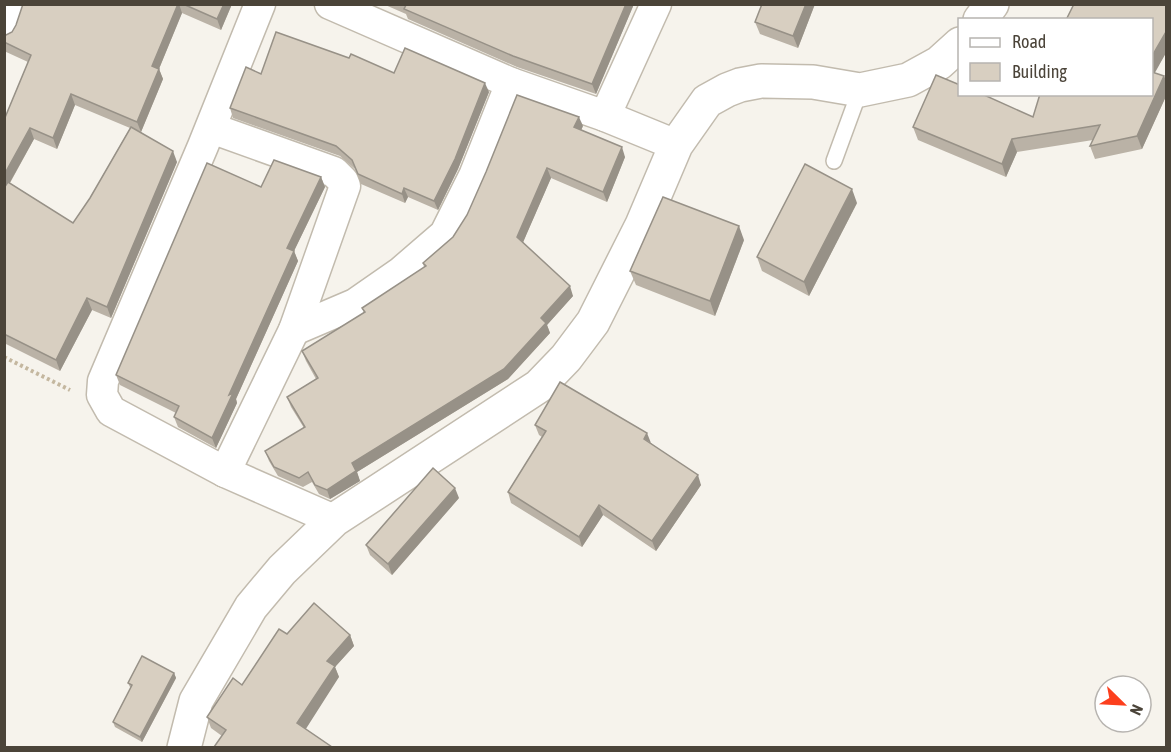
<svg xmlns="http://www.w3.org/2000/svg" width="1171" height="752" viewBox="0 0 1171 752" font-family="'Asap Condensed',sans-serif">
	<rect width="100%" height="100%" fill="#f6f3ec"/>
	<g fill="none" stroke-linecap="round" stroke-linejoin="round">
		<defs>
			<polyline id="service" points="834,161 860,90"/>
			<g id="minor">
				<polyline points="260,4 203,146 103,381 102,395 111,411 225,472 334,520"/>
				<polyline points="330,4 511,83 605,116 676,145"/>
				<polyline points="4,30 13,4"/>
				<polyline points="605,116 656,4"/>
				<polyline points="211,128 334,172 343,181 345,186 294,330 225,472"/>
				<polyline points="294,330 355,304 401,272 445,234 474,176 511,83"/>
			</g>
			<g id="tertiary">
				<polyline points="980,20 992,4"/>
				<polyline points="184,748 196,701 251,607 282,570 334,520 539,386 566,358 593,322 642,225 676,145 707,101 727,90 740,85 761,81 813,82 860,90 908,80 939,63 960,44"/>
			</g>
		</defs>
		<use href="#service" stroke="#c2bbae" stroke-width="18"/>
		<use href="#minor" stroke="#c2bbae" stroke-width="33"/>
		<use href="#tertiary" stroke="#c2bbae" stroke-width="36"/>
		<polyline stroke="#c4b79f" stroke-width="4" stroke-dasharray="3 3" stroke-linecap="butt" points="4,357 70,390"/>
		<use href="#service" stroke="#fff" stroke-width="15"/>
		<use href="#minor" stroke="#fff" stroke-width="30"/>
		<use href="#tertiary" stroke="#fff" stroke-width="33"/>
	</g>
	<g fill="#bab2a6" fill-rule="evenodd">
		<path d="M23 4H232L221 30 182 13 159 69 163 79 141 132 177 162 111 318 92 310 60 371 4 343V120L28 62 4 51V36L12 32 16 25ZM75 105 130 128 90 198 73 223 10 183 34 139 57 149Z"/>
		<polygon points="383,4 634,4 596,94 517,67 408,19 406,14"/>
		<polygon points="762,4 815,4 798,48 760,34 755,22"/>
		<polygon points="1167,4 1167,51 1154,73 1164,76 1167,83 1167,94 1142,149 1095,159 1090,146 1093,140 1017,152 1006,177 918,140 913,127 1033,117 1152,20"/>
		<polygon points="349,58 394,73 489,92 458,169 438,210 408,197 405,203 361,184 355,169 340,156 233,118 230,108 261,74"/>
		<polygon points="583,126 581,130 625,157 607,202 551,178 523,242 573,296 547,325 550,333 508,379 357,472 360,481 330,499 319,494 312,482 303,487 278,476 269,461 265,451 304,428 291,407 287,397 316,379 306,361 302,351 364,313 362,308 424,267 423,263"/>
		<polygon points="321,177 325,187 294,251 298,261 236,399 237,403 216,448 178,427 174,417 176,413 120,385 116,375 261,187"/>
		<polygon points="857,203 809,296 762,271 757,257"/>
		<polygon points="744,240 715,316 636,285 630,271"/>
		<polygon points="535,425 651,443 701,485 656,551 603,515 582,547 511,503 508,492 542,437 539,435"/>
		<polygon points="459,498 392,575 370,555 366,545"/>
		<polygon points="287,634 350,635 354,646 335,667 339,677 222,736 211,728 207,717 242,685"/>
		<polygon points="174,673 176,678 142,742 115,727 113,722 131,689 128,683"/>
	</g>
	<g fill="#979187">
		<polygon points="178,4 179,4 182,13 156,76 152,66"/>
		<polygon points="224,4 232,4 221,30 217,19"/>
		<polygon points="626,4 634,4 596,94 592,84"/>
		<polygon points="806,4 815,4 798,48 793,36"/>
		<polygon points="1167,30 1167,51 1152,78 1152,56"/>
		<polygon points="159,69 163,79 141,132 137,122"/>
		<polygon points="1164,76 1167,83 1167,94 1142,149 1137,136"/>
		<polygon points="485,83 489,92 458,169 438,210 434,201"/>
		<polygon points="71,94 75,105 57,149 53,138"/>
		<polygon points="579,117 583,126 578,137 574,127"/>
		<polygon points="30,128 34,139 4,193 4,175"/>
		<polygon points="1012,139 1017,152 1006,177 1002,164"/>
		<polygon points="622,147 625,157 607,202 603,192"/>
		<polygon points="173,151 177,162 111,318 107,307"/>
		<polygon points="547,168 551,178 521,247 517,237"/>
		<polygon points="321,177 325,187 294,251 298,261 236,399 237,403 216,448 212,438 287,248"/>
		<polygon points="404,188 408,197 405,203 402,194"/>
		<polygon points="852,189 857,203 809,296 804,282"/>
		<polygon points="739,226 744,240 715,316 710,301"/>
		<polygon points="570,286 573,296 547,325 550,333 508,379 357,472 360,481 330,499 327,490 352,463 541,318"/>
		<polygon points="87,298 92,310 60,371 56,360"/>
		<polygon points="647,433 651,443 644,439"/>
		<polygon points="698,475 701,485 656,551 652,541"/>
		<polygon points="455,488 459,498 392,575 388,564"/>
		<polygon points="599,505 603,515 582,547 579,537"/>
		<polygon points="350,635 354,646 335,667 339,677 302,735 297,723 327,661"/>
		<polygon points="174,673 176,678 142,742 140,737"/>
	</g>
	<g fill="#d8cfc1" stroke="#979187" stroke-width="1.5">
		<polygon points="23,4 178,4 152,66 159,69 137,122 71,94 53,138 30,128 4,175 4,120 31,55 4,42 4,36 12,32 16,25"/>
		<polygon points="183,4 224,4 217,19"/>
		<polygon points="404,4 626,4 592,84 513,56 404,9 406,5"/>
		<polygon points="762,4 806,4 793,36 755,22"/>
		<polygon points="1074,4 1167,4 1167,30 1152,56 1152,20 1066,20"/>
		<polygon points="276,32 349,58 351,54 394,73 405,48 485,83 455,159 434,201 404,188 402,194 358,174 352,160 336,146 230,108 246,67 261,74"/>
		<polygon points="1152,72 1164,76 1137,136 1090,146 1100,125 1012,139 1002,164 913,127 936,75 960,85 960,94 982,94 1033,117 1040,94 1152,94"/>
		<polygon points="517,95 579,117 574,127 622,147 603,192 547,168 517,237 570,286 541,318 546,323 504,369 352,463 356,471 327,490 315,485 308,472 299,478 274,467 265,451 305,427 287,397 318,378 302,351 365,312 362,308 426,266 423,263 453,237 467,215 486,172"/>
		<polygon points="131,127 173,151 107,307 87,298 56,360 4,334 4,188 8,182 73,223 90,198"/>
		<polygon points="274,160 321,177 287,248 294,251 229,395 233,393 212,438 174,417 179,406 116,375 207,163 261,187"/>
		<polygon points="805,164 852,189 804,282 757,257"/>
		<polygon points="663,197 739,226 710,301 630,271"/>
		<polygon points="560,382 647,433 644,439 698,475 652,541 599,505 579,537 508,492 546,431 535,425"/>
		<polygon points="433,468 455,488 388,564 366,545"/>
		<polygon points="314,603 350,635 327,661 335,666 297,723 332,747 214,747 226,730 207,717 233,678 242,685 279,629 287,634"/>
		<polygon points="142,656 174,673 140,737 113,722 132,685 128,683"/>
	</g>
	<rect width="1171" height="752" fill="none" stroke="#4b4439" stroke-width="12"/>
	<rect x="958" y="18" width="195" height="78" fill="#ffffff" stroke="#b7b4b0" stroke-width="1.5"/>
	<rect x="970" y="38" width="30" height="9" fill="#ffffff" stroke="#b7b4b0" stroke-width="1.5"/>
	<text x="1012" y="48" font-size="18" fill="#4b4439">Road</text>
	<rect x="970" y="63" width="30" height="18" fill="#d8cfc1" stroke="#b7b4b0" stroke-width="1.5"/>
	<text x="1012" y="78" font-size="18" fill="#4b4439">Building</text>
	<g transform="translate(1123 704) rotate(114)"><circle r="28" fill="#ffffff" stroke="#b7b4b0" stroke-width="1.5"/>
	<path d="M0-4.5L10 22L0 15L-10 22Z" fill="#fc3f1d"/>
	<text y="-9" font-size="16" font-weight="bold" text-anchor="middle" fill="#4b4439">N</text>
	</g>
</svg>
